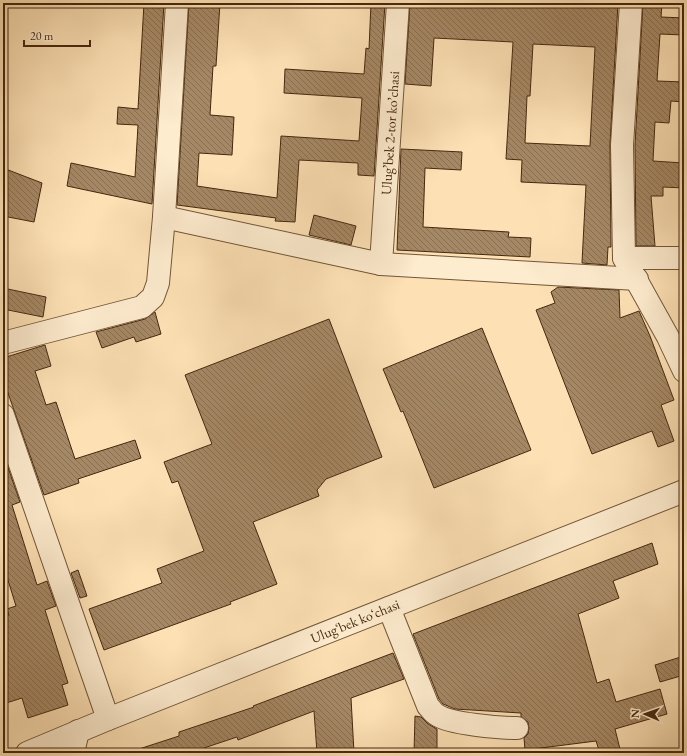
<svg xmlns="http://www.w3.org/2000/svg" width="687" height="756" viewBox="0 0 687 756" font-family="'EB Garamond',serif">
	<defs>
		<pattern id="building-back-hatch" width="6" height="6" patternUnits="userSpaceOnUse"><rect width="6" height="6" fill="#a58865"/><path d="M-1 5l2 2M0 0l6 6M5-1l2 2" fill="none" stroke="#886f52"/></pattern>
	</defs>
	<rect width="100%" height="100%" fill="#fde1b5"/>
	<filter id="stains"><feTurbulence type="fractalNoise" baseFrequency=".005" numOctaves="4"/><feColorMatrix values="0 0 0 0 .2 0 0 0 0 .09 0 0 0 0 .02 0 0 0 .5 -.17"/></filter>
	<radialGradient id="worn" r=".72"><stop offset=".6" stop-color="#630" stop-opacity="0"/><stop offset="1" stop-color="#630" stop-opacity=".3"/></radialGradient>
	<g fill="url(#building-back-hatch)" stroke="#45280e" fill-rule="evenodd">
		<polygon points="144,3 164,3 152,204 67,186 71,163 135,177 138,125 117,124 118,107 138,109"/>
		<polygon points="189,3 220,3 216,66 213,66 210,115 234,117 232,155 199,153 197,186 277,198 281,136 359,141 362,98 284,93 285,69 364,74 366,48 369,49 371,3 385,3 374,176 358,175 358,163 299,160 295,222 275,221 276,218 177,205"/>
		<path d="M410 3H551L597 6V3H618L610 144 611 247H608L607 265 582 263 586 185 521 182 522 160 506 159 513 42 434 38 431 86 405 84ZM533 44 595 47 590 146 525 143 527 96H530Z"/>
		<polygon points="643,3 662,3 661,17 684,18 684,35 660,34 657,81 684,82 684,102 671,101 669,123 655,122 653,161 684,163 684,188 663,187 663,196 651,196 655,246 636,246 635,145"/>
		<polygon points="401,149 462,152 461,170 425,168 423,227 509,232 508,237 531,238 530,257 397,250"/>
		<polygon points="3,168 42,183 34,222 3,216"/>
		<polygon points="314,215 356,226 351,245 309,235"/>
		<polygon points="558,287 619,290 620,318 639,311 650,336 674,400 661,405 674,441 658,447 652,431 592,454 536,310 555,303 551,292"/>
		<polygon points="3,288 46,297 43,317 3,309"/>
		<polygon points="155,312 161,334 136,342 134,337 102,348 96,332 145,319"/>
		<polygon points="329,319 382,457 326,479 317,490 319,496 253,522 277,584 230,602 231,604 104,650 89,609 162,583 157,569 204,551 178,481 172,483 164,462 212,444 185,375"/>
		<polygon points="482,328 531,450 434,488 403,411 401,412 383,369"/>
		<polygon points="45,345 51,366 35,371 46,405 56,402 75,459 135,440 141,458 78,479 79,483 44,495 3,379 3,358"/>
		<polygon points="3,453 20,502 12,505 37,585 47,581 56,606 45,610 68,683 62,685 68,705 28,718 22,698 3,704 3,617 9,615 7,609 16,606 3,564"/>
		<polygon points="652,543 658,564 613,581 619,598 578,614 597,683 609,679 616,702 660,689 667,714 615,729 621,753 600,753 596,741 525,750 524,738 528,734 529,728 528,722 521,717 521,713 455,709 443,704 439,699 413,634"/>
		<polygon points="78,570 87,596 80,598 71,573"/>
		<polygon points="393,653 404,679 351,698 354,753 317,753 314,711 238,740 237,737 198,750 197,753 139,753 139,749 179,736 179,732 254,707 253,706"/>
		<polygon points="684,656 684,675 660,682 655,665"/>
		<polygon points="415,716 421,717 428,724 437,729 437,753 414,753"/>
	</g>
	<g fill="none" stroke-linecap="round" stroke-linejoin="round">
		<defs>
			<g id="minor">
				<polyline points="631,3 622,145 624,258 668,337 684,371"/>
				<polyline points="164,217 381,264 637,279"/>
				<polyline points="624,258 684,258"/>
				<polyline points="381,264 398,3"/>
				<polyline points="3,343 142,307 153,297 158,283 164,217 177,3"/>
				<polyline points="3,415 108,719"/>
				<path d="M389 608 428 706C431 709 433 713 437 715 450 724 500 728 517 728"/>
				<polyline points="27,753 108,719 684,491"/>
				<polyline points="73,753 78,731"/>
			</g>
		</defs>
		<use href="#minor" stroke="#735638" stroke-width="24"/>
		<use href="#minor" stroke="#feeccf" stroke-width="22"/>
	</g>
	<g text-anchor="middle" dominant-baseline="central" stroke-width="3" stroke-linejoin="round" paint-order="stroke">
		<g font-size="14" fill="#45280e" stroke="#feeccf">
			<text transform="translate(390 133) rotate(-86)">Ulugʼbek 2-tor koʼchasi</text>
			<text transform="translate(355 621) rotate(-22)">Ulugʻbek koʻchasi</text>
		</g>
	</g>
	<rect width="687" height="756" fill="none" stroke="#fde1b5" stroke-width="16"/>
	<rect x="4" y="4" width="679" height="748" fill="none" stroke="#45280e" stroke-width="2"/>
	<rect x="8" y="8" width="671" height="740" fill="none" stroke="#45280e"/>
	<g transform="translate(645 714) rotate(272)" stroke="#feeccf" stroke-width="3" paint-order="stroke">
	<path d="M0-3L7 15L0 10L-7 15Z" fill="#45280e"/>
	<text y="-6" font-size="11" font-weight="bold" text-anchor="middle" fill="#45280e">N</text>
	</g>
	<path d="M24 40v6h66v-6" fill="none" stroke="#45280e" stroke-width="2"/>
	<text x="30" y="40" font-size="12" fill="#45280e" stroke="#feeccf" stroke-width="3" paint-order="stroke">20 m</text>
	<rect width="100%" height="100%" filter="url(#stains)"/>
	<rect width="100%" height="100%" fill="url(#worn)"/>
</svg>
